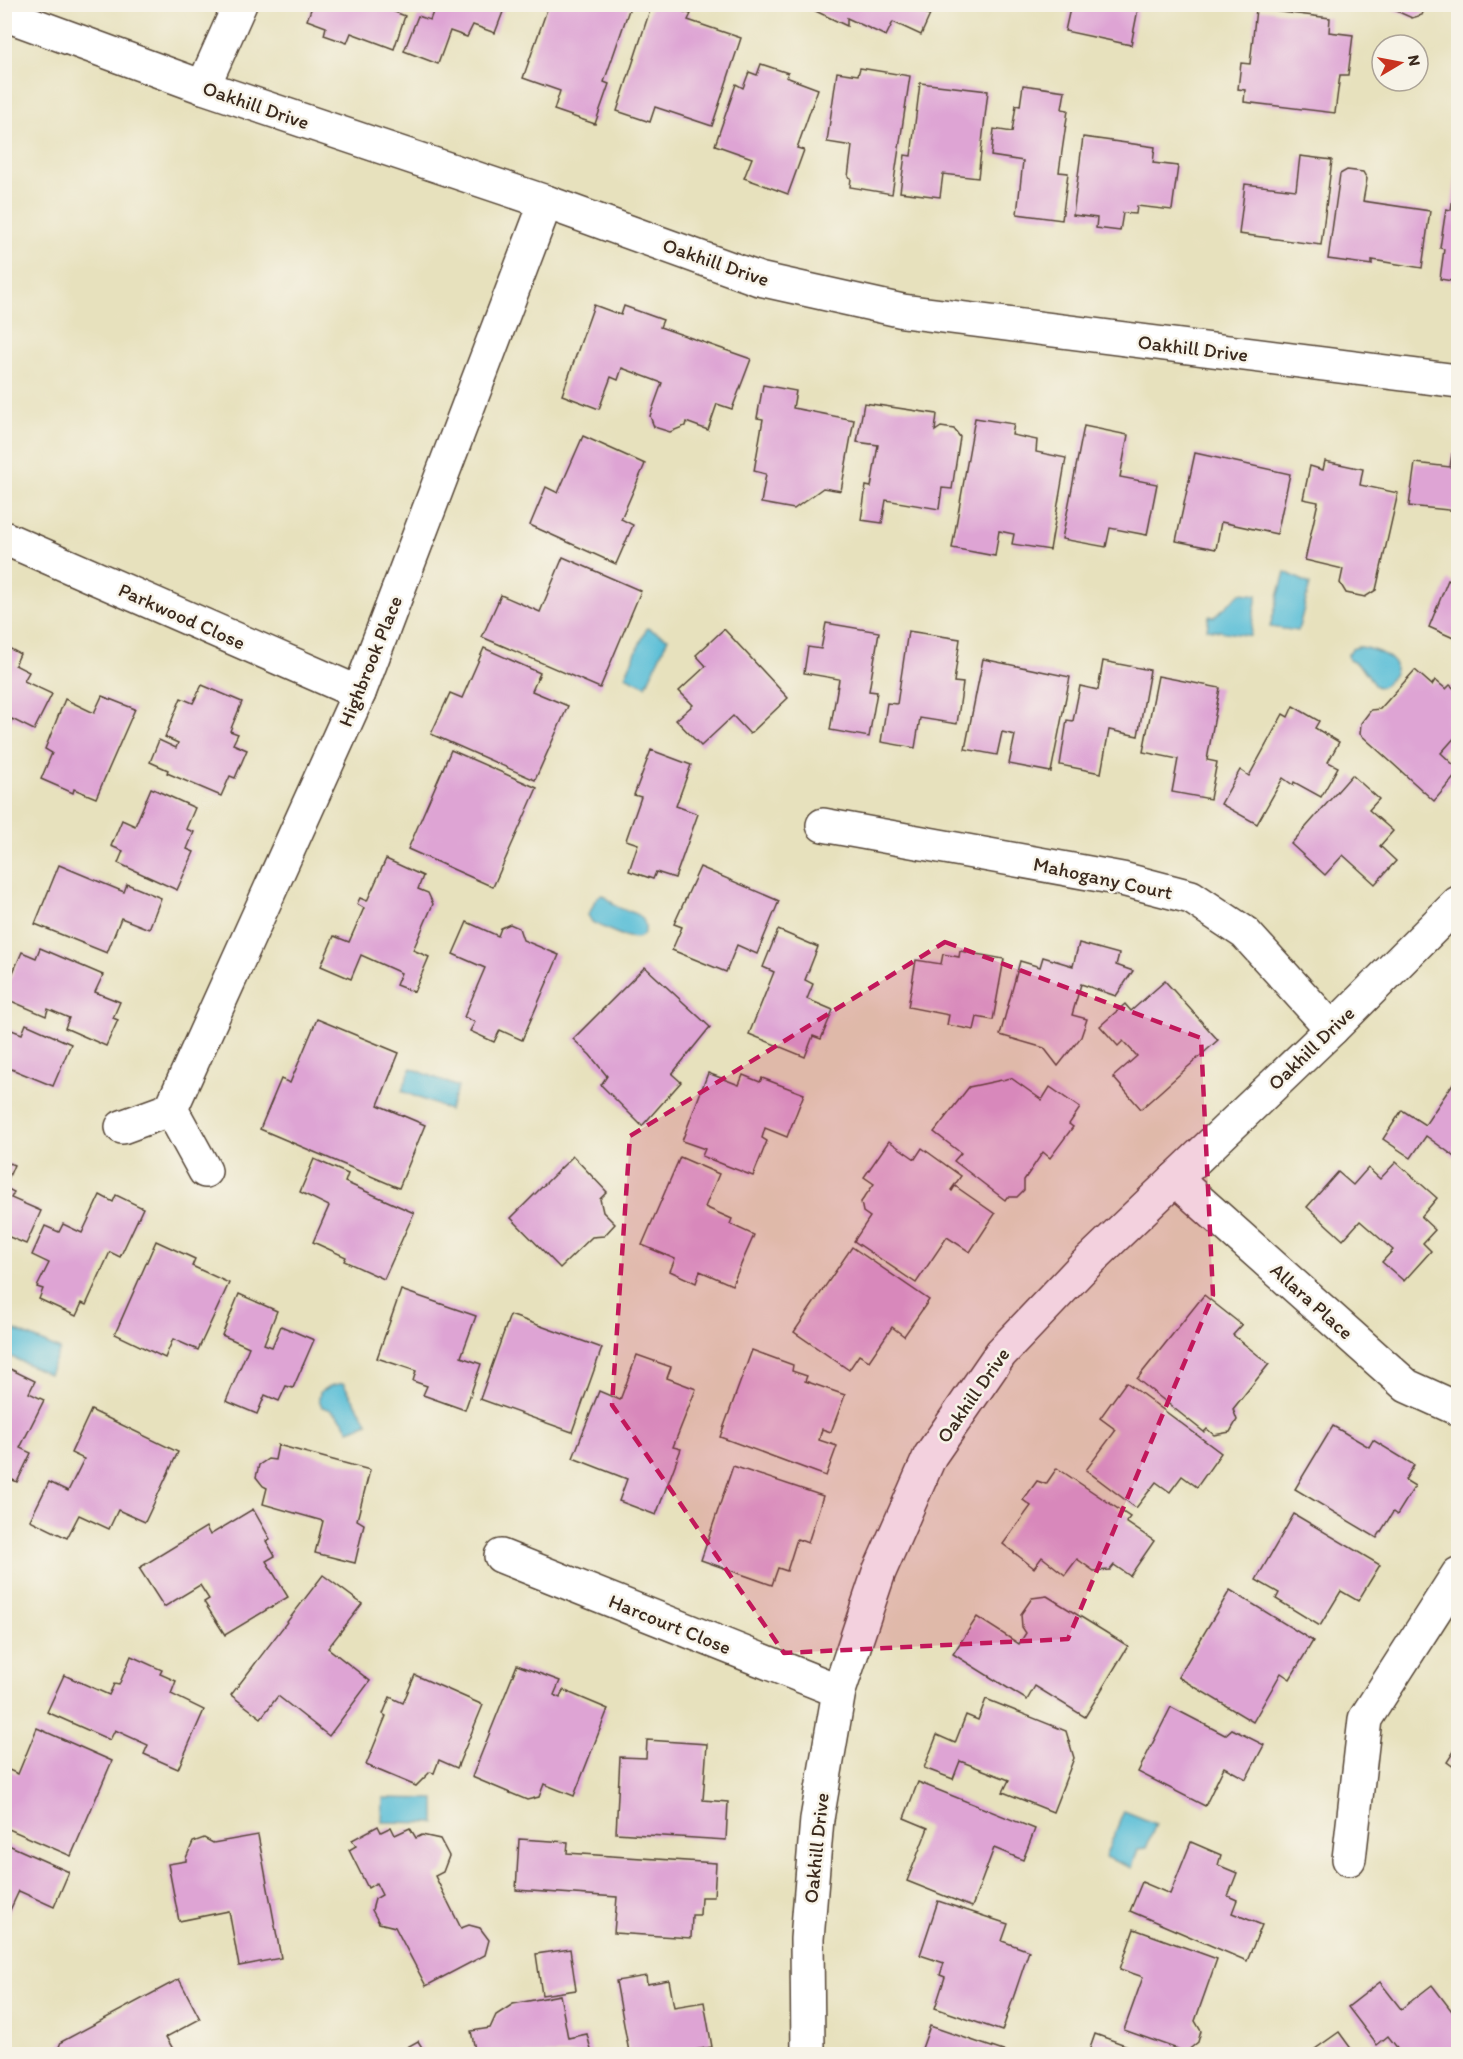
<svg xmlns="http://www.w3.org/2000/svg" width="1463" height="2059" viewBox="0 0 1463 2059" font-family="Itim,sans-serif">
	<rect width="100%" height="100%" fill="#f7f3e8"/>
	<filter id="ink" filterUnits="userSpaceOnUse"><feTurbulence type="fractalNoise" baseFrequency=".0167" numOctaves="2"/><feDisplacementMap in="SourceGraphic" scale="12" xChannelSelector="R" yChannelSelector="G"/><feConvolveMatrix kernelMatrix="1 2 1 2 8 2 1 2 1" color-interpolation-filters="sRGB"/></filter>
	<filter id="wash" filterUnits="userSpaceOnUse"><feTurbulence type="fractalNoise" baseFrequency=".008" numOctaves="4" result="noise"/><feDisplacementMap in="SourceGraphic" scale="24" xChannelSelector="R" yChannelSelector="G"/><feGaussianBlur stdDeviation="1.35" result="paint"/><feColorMatrix in="noise" values="0 0 0 0 0 0 0 0 0 0 0 0 0 0 0 0 0 1.4 0 .05"/><feComposite in="paint" operator="in"/></filter>
	<g filter="url(#wash)">
		<rect width="100%" height="100%" fill="#e7e1bd"/>
		<g fill="#59bed7" stroke="#4a747a" stroke-width="1.5">
			<polygon points="1285,572 1310,584 1298,631 1270,627"/>
			<polygon points="1241,593 1257,595 1250,636 1207,629 1209,616 1214,617"/>
			<polygon points="647,628 668,638 646,686 625,676"/>
			<path d="M1358 647C1367 647 1392 655 1395 665 1397 673 1384 691 1376 686 1372 684 1370 678 1368 675 1364 669 1356 663 1349 660L1348 654 1352 649Z"/>
			<path d="M602 895C609 897 610 902 616 906 623 911 634 911 641 917 644 920 646 926 645 930 642 950 602 926 592 922L588 915C594 909 592 898 602 895Z"/>
			<polygon points="411,1068 458,1087 449,1110 402,1091"/>
			<polygon points="15,1330 60,1350 49,1374 5,1354"/>
			<path d="M343 1383 368 1423 349 1430C344 1420 334 1409 322 1407L319 1399 320 1392 330 1386Z"/>
			<polygon points="383,1798 435,1799 435,1823 382,1822"/>
			<polygon points="1124,1811 1156,1824 1146,1848 1138,1849 1132,1868 1105,1857"/>
		</g>
		<g id="blocks">
			<g fill="#dea4d4">
				<polygon points="313,4 382,4 382,7 405,16 394,49 351,33 347,43 324,35 326,27 307,20"/>
				<polygon points="436,4 506,4 495,33 473,25 467,37 450,31 438,64 404,51 418,16 430,20"/>
				<polygon points="549,4 631,4 604,82 609,84 595,124 554,110 560,91 523,78"/>
				<polygon points="652,4 660,4 691,14 688,20 741,38 712,126 655,107 650,122 617,111"/>
				<polygon points="805,4 927,4 923,12 930,15 921,35 893,22 886,36 847,18 847,26 805,6"/>
				<polygon points="1071,4 1139,4 1131,45 1065,31"/>
				<polygon points="1383,5 1426,5 1422,15 1412,18"/>
				<polygon points="1256,9 1330,18 1329,32 1353,35 1348,75 1340,75 1335,113 1244,102 1245,90 1238,89 1241,63 1250,64"/>
				<polygon points="761,64 788,73 786,77 818,89 797,148 804,150 788,194 744,178 752,158 715,145 736,84 743,88 749,72 757,75"/>
				<polygon points="860,68 910,76 892,194 850,187 851,178 848,177 852,146 827,142 837,72 858,75"/>
				<polygon points="920,83 988,91 978,178 943,174 940,197 900,192 905,155 911,156"/>
				<polygon points="1023,85 1065,91 1062,109 1068,110 1059,172 1068,173 1062,220 1017,214 1023,161 991,156 994,129 1012,132 1016,105 1020,106"/>
				<polygon points="1083,137 1155,147 1153,163 1178,166 1172,210 1137,206 1136,214 1123,213 1120,231 1096,228 1097,218 1073,215"/>
				<polygon points="1300,156 1332,160 1321,245 1239,234 1245,184 1296,190"/>
				<polygon points="1457,169 1458,169 1458,282 1440,279 1444,249 1440,248 1446,209 1451,210"/>
				<polygon points="1347,170 1363,172 1367,179 1363,201 1430,211 1422,268 1372,260 1372,265 1328,259 1340,174"/>
				<polygon points="594,305 621,315 624,306 663,320 660,327 751,359 732,409 717,404 708,430 686,422 685,426 670,432 654,427 650,416 662,383 622,368 618,380 611,377 599,409 562,395"/>
				<polygon points="763,385 796,391 793,408 854,420 841,491 823,488 794,509 761,503 766,474 754,471 763,419 757,418"/>
				<polygon points="864,403 937,414 935,431 941,427 954,429 960,437 952,489 942,488 939,509 886,500 882,523 861,520 866,486 871,487 878,445 857,442"/>
				<polygon points="975,418 1014,424 1012,435 1037,440 1036,452 1066,458 1050,550 1012,544 1014,534 999,531 995,556 952,548"/>
				<polygon points="1084,426 1128,435 1120,477 1157,484 1147,535 1110,528 1106,547 1062,539"/>
				<polygon points="583,436 645,464 621,519 633,525 616,564 530,525 546,487 558,493"/>
				<polygon points="1195,453 1290,474 1277,534 1221,522 1216,549 1176,541"/>
				<polygon points="1452,454 1458,455 1458,511 1409,506 1415,463 1450,467"/>
				<polygon points="1325,461 1363,469 1360,485 1398,493 1376,590 1365,597 1346,593 1340,583 1343,569 1305,560 1318,502 1303,499 1310,466 1323,470"/>
				<polygon points="563,557 641,591 600,688 482,637 501,595 540,612"/>
				<polygon points="1448,580 1458,585 1458,640 1429,627"/>
				<polygon points="826,623 879,632 869,691 877,692 869,737 830,730 839,679 804,673 808,647 821,649"/>
				<polygon points="724,629 788,698 750,734 733,716 701,746 676,720 693,705 679,691 706,666 696,655"/>
				<polygon points="908,631 960,639 954,682 963,683 957,724 920,718 915,748 881,742 887,703 897,704"/>
				<polygon points="5,646 20,654 15,665 29,672 24,681 52,694 34,730 12,719 5,735"/>
				<polygon points="484,648 540,673 532,691 568,706 535,780 431,734 450,693 462,698"/>
				<polygon points="983,659 1070,677 1051,772 1009,764 1015,735 1002,732 997,755 965,749"/>
				<polygon points="1103,661 1150,670 1138,736 1109,730 1101,773 1060,765 1067,720 1073,721 1080,686 1098,690"/>
				<polygon points="1415,670 1432,685 1435,680 1446,689 1450,685 1458,692 1458,734 1441,753 1458,769 1458,773 1434,801 1360,734 1361,723 1371,710 1380,709"/>
				<polygon points="1158,676 1220,688 1207,760 1217,762 1210,799 1172,792 1178,759 1143,752"/>
				<polygon points="202,685 242,702 230,731 238,734 233,744 247,750 235,778 230,776 221,796 167,773 168,770 150,762 159,740 176,748 178,743 165,737 181,698 193,703"/>
				<polygon points="102,696 135,709 96,798 74,789 73,793 41,779 52,753 45,749 65,699 94,713"/>
				<polygon points="1293,706 1319,721 1315,728 1339,742 1328,762 1338,767 1321,797 1294,782 1293,785 1283,778 1257,824 1221,804 1240,770 1249,776 1283,714 1288,717"/>
				<polygon points="451,750 537,788 493,887 408,849"/>
				<polygon points="651,750 691,765 676,806 698,814 675,878 656,872 653,879 629,871 638,844 626,840 641,797 634,795"/>
				<polygon points="1352,775 1379,799 1369,810 1393,831 1380,846 1396,861 1375,884 1343,855 1325,875 1291,844"/>
				<polygon points="151,788 195,808 186,829 194,832 187,849 194,852 177,890 118,863 123,851 111,846 122,820 135,826"/>
				<polygon points="386,859 423,876 418,889 428,893 433,904 413,950 429,957 414,992 396,985 401,973 361,955 351,979 321,966 334,936 349,942 364,908 357,904 360,898 367,901"/>
				<polygon points="59,865 124,892 127,884 161,898 149,929 121,918 107,953 35,924"/>
				<polygon points="700,867 779,901 757,954 737,945 726,972 672,950 682,927 674,924"/>
				<polygon points="467,922 498,936 501,928 510,924 519,928 523,940 559,955 522,1040 500,1030 494,1042 470,1031 475,1022 464,1017 485,968 453,954"/>
				<polygon points="778,930 818,947 805,980 813,984 807,999 833,1010 821,1039 813,1036 805,1057 749,1034 774,972 763,967"/>
				<polygon points="1079,943 1119,954 1116,965 1133,971 1116,996 1081,984 1072,1015 1087,1019 1081,1037 1058,1066 1044,1048 1000,1035 1020,961 1040,967 1043,957 1073,966"/>
				<polygon points="40,948 103,975 95,992 120,1002 113,1018 118,1020 106,1046 65,1028 69,1018 48,1009 46,1016 4,998 4,993 22,952 36,958"/>
				<polygon points="960,951 1004,959 993,1020 977,1017 974,1030 947,1025 949,1015 908,1007 916,960 941,964 943,954 959,957"/>
				<polygon points="645,967 710,1027 672,1074 681,1082 642,1126 601,1085 607,1076 590,1055 573,1039"/>
				<polygon points="1165,981 1218,1040 1141,1109 1113,1077 1137,1056 1123,1041 1118,1046 1100,1026 1125,1004 1131,1011"/>
				<polygon points="317,1019 399,1053 378,1105 425,1125 399,1188 260,1129 281,1079 290,1083"/>
				<polygon points="26,1024 71,1044 53,1086 4,1066 4,1027 22,1034"/>
				<polygon points="708,1073 739,1085 743,1075 760,1082 762,1078 804,1094 787,1137 765,1128 762,1138 767,1141 753,1176 702,1156 705,1149 682,1141"/>
				<polygon points="1458,1076 1458,1159 1426,1136 1411,1158 1383,1139 1402,1110 1425,1125"/>
				<polygon points="1011,1078 1042,1100 1050,1087 1080,1108 1069,1124 1073,1127 1050,1158 1043,1152 1024,1180 1024,1190 1017,1197 1007,1197 1005,1200 954,1161 961,1153 934,1132 969,1087"/>
				<polygon points="889,1141 915,1159 922,1148 961,1176 951,1190 952,1191 955,1186 995,1214 970,1252 947,1237 916,1283 854,1241 870,1217 863,1212 861,1202 874,1184 864,1177"/>
				<polygon points="573,1156 607,1192 600,1199 603,1212 615,1224 604,1236 592,1237 560,1268 511,1218"/>
				<polygon points="680,1157 719,1174 705,1207 732,1219 730,1224 754,1235 732,1285 700,1271 696,1283 670,1271 675,1259 642,1245"/>
				<polygon points="314,1159 348,1174 345,1182 414,1213 384,1279 344,1261 346,1257 313,1242 329,1206 300,1192"/>
				<polygon points="4,1161 14,1165 5,1186 4,1186"/>
				<polygon points="1396,1162 1437,1198 1421,1217 1435,1230 1423,1243 1431,1251 1404,1281 1382,1262 1393,1250 1360,1221 1343,1240 1307,1207 1338,1172 1353,1185 1368,1168 1380,1179"/>
				<polygon points="4,1187 14,1192 11,1198 41,1211 26,1244 7,1236 4,1243"/>
				<polygon points="100,1195 113,1202 116,1195 143,1208 120,1257 110,1252 86,1305 82,1303 76,1316 39,1299 43,1289 37,1287 49,1263 32,1255 45,1226 59,1232 63,1224 82,1233"/>
				<polygon points="156,1241 195,1259 192,1266 229,1283 198,1350 173,1339 165,1358 115,1334"/>
				<polygon points="852,1247 929,1300 904,1336 892,1327 869,1361 859,1355 849,1370 794,1332"/>
				<polygon points="401,1290 476,1316 461,1357 481,1364 465,1410 423,1395 427,1386 413,1381 416,1371 377,1358"/>
				<polygon points="239,1294 277,1311 264,1344 272,1347 281,1326 314,1340 293,1388 286,1386 279,1401 265,1395 257,1414 226,1401 249,1347 222,1335"/>
				<polygon points="1204,1295 1242,1325 1233,1335 1269,1364 1233,1409 1237,1420 1230,1432 1214,1435 1207,1429 1204,1432 1137,1379"/>
				<polygon points="510,1315 602,1348 572,1432 480,1399"/>
				<polygon points="752,1350 793,1365 792,1371 807,1376 805,1381 845,1395 831,1432 822,1429 819,1440 837,1446 826,1476 720,1437"/>
				<polygon points="637,1355 671,1367 667,1378 696,1389 673,1447 681,1449 656,1515 619,1501 627,1479 573,1458 599,1391 620,1400"/>
				<polygon points="4,1366 35,1381 29,1393 44,1400 20,1448 31,1453 17,1482 4,1476"/>
				<polygon points="1126,1382 1221,1453 1197,1487 1182,1476 1170,1492 1156,1482 1136,1508 1086,1470 1116,1430 1100,1418"/>
				<polygon points="91,1410 178,1452 145,1522 118,1510 109,1529 79,1515 67,1538 30,1520 49,1482 68,1491 84,1459 71,1453"/>
				<polygon points="1333,1426 1369,1447 1373,1440 1414,1465 1405,1480 1415,1486 1397,1515 1393,1512 1377,1538 1295,1489"/>
				<polygon points="278,1445 370,1470 357,1520 364,1524 355,1563 315,1553 323,1521 263,1504 267,1488 263,1486 256,1477 259,1465 268,1459 275,1460"/>
				<polygon points="733,1466 823,1496 808,1543 797,1539 787,1571 778,1568 772,1585 701,1560"/>
				<polygon points="1057,1468 1130,1517 1126,1522 1154,1541 1130,1576 1114,1565 1110,1570 1094,1571 1077,1559 1065,1575 1042,1557 1034,1568 1003,1544 1031,1506 1023,1500 1037,1481 1046,1484"/>
				<polygon points="253,1509 270,1539 266,1541 275,1556 266,1561 288,1597 225,1635 204,1602 209,1599 200,1585 164,1607 139,1568 206,1527 210,1535"/>
				<polygon points="1294,1514 1380,1565 1358,1601 1341,1591 1320,1626 1276,1599 1279,1593 1256,1580"/>
				<polygon points="323,1575 362,1604 328,1648 370,1681 329,1736 278,1696 261,1718 231,1695"/>
				<polygon points="1230,1590 1313,1641 1290,1679 1281,1673 1253,1722 1178,1677"/>
				<polygon points="1047,1596 1128,1646 1085,1717 1035,1686 1027,1700 953,1654 977,1617 1019,1644 1026,1633 1022,1627 1021,1614 1032,1598"/>
				<polygon points="131,1656 162,1670 160,1674 176,1681 171,1694 204,1710 178,1769 144,1754 148,1745 115,1730 110,1740 47,1712 64,1675 109,1695 114,1684 119,1685"/>
				<polygon points="517,1665 560,1681 554,1695 560,1698 563,1690 608,1709 574,1796 544,1784 539,1797 527,1800 472,1777"/>
				<polygon points="415,1675 483,1705 457,1768 439,1760 434,1773 430,1772 416,1786 366,1765 386,1716 383,1714 390,1697 403,1703"/>
				<polygon points="986,1699 1066,1731 1074,1758 1053,1812 1003,1792 1009,1780 960,1761 953,1779 924,1768 937,1735 955,1743 966,1715 978,1720"/>
				<polygon points="1171,1707 1225,1735 1232,1729 1264,1745 1246,1779 1224,1767 1205,1806 1138,1772"/>
				<polygon points="37,1728 112,1761 71,1856 4,1827 4,1781 9,1770 18,1774"/>
				<polygon points="647,1740 707,1744 703,1800 728,1802 726,1840 616,1833 620,1757 646,1758"/>
				<polygon points="1458,1745 1458,1770 1447,1762"/>
				<polygon points="918,1782 1035,1829 1023,1860 994,1848 972,1907 907,1881 928,1828 904,1818"/>
				<polygon points="378,1826 381,1832 391,1827 395,1835 410,1828 416,1838 422,1835 440,1839 449,1856 443,1872 435,1876 461,1928 469,1925 480,1928 489,1940 485,1955 426,1986 395,1927 379,1923 372,1910 375,1899 382,1895 376,1883 368,1888 349,1850 356,1846 352,1840"/>
				<polygon points="258,1835 281,1958 239,1966 229,1911 179,1921 168,1864 186,1861 186,1858 193,1842 204,1838 213,1843"/>
				<polygon points="519,1839 568,1842 567,1853 716,1863 714,1897 701,1897 700,1915 692,1915 691,1938 614,1933 617,1897 516,1890"/>
				<polygon points="1191,1842 1221,1855 1218,1865 1237,1873 1228,1896 1237,1900 1232,1913 1262,1925 1247,1961 1130,1911 1142,1882 1170,1894"/>
				<polygon points="4,1843 69,1872 54,1907 19,1891 4,1923"/>
				<polygon points="938,1901 1008,1924 1002,1941 1029,1951 1002,2031 935,2008 945,1977 940,1975 944,1963 920,1955"/>
				<polygon points="1134,1929 1217,1959 1195,2021 1201,2031 1198,2042 1186,2052 1124,2030 1143,1977 1120,1969"/>
				<polygon points="570,1949 576,1990 542,1995 536,1954"/>
				<polygon points="646,1976 647,1984 669,1980 674,2007 704,2002 712,2047 671,2054 620,2054 629,2052 616,1981"/>
				<polygon points="179,1979 200,2019 166,2037 176,2054 56,2054 61,2042"/>
				<polygon points="1380,1982 1401,2009 1432,1985 1458,2019 1458,2054 1402,2054 1388,2036 1377,2045 1348,2007"/>
				<polygon points="560,1995 568,2038 587,2034 592,2054 476,2054 471,2031 490,2028 496,2015 513,2004"/>
				<polygon points="930,2026 1012,2054 920,2054"/>
				<polygon points="1339,2032 1355,2054 1308,2054"/>
				<polygon points="1095,2034 1128,2046 1125,2054 1088,2054"/>
				<polygon points="418,2041 426,2054 395,2054"/>
			</g>
		</g>
	</g>
	<g filter="url(#ink)">
		<use href="#blocks" fill-opacity="0" stroke="#554536" stroke-width="1.5"/>
		<g fill="none" stroke-linecap="round" stroke-linejoin="round">
			<defs>
				<g id="minor">
					<polyline points="4,14 203,87 546,202 759,279 903,311 1458,381"/>
					<polyline points="203,87 240,4"/>
					<polyline points="4,538 359,693"/>
					<polyline points="823,825 1122,879 1191,897 1245,933 1332,1029"/>
					<polyline points="122,1127 171,1109"/>
					<polyline points="205,1171 171,1109 359,693 546,202"/>
					<polyline points="1175,1179 1407,1386 1458,1409"/>
					<polyline points="501,1556 839,1691"/>
					<polyline points="1349,1859 1365,1719 1458,1574"/>
					<polyline points="808,2054 807,1939 817,1819 839,1691 879,1572 930,1456 1001,1353 1082,1268 1332,1029 1458,903"/>
				</g>
			</defs>
			<use href="#minor" stroke="#554536" stroke-width="36"/>
			<use href="#minor" stroke="#fff" stroke-width="33"/>
		</g>
	</g>
	<path fill="#c2185b" fill-opacity="0.2" stroke="#c2185b" stroke-width="4.5" stroke-dasharray="12 8" stroke-linejoin="round" d="M945 942 1201 1038 1213 1295 1068 1639 784 1653 612 1405 630 1136Z"/>
	<g text-anchor="middle" dominant-baseline="central" stroke-width="5" stroke-linejoin="round" paint-order="stroke">
		<g font-size="20" fill="#3b2a1e" stroke="#f7f3e8">
			<text transform="translate(256 105) rotate(19)">Oakhill Drive</text>
			<text transform="translate(716 262) rotate(19)">Oakhill Drive</text>
			<text transform="translate(1193 348) rotate(7)">Oakhill Drive</text>
			<text transform="translate(182 616) rotate(24)">Parkwood Close</text>
			<text transform="translate(370 661) rotate(-68)">Highbrook Place</text>
			<text transform="translate(1103 878) rotate(12)">Mahogany Court</text>
			<text transform="translate(1311 1048) rotate(-44)">Oakhill Drive</text>
			<text transform="translate(1312 1301) rotate(42)">Allara Place</text>
			<text transform="translate(973 1395) rotate(-55)">Oakhill Drive</text>
			<text transform="translate(670 1624) rotate(22)">Harcourt Close</text>
			<text transform="translate(816 1848) rotate(-84)">Oakhill Drive</text>
		</g>
	</g>
	<rect width="1463" height="2059" fill="none" stroke="#f7f3e8" stroke-width="24"/>
	<g transform="translate(1400 63) rotate(80)"><circle r="28" fill="#f7f3e8" stroke="#aca397" stroke-width="1.5"/>
	<path d="M0-4.5L10 22L0 15L-10 22Z" fill="#c8321e"/>
	<text y="-9" font-size="16" font-weight="bold" text-anchor="middle" fill="#3b2a1e">N</text>
	</g>
</svg>
